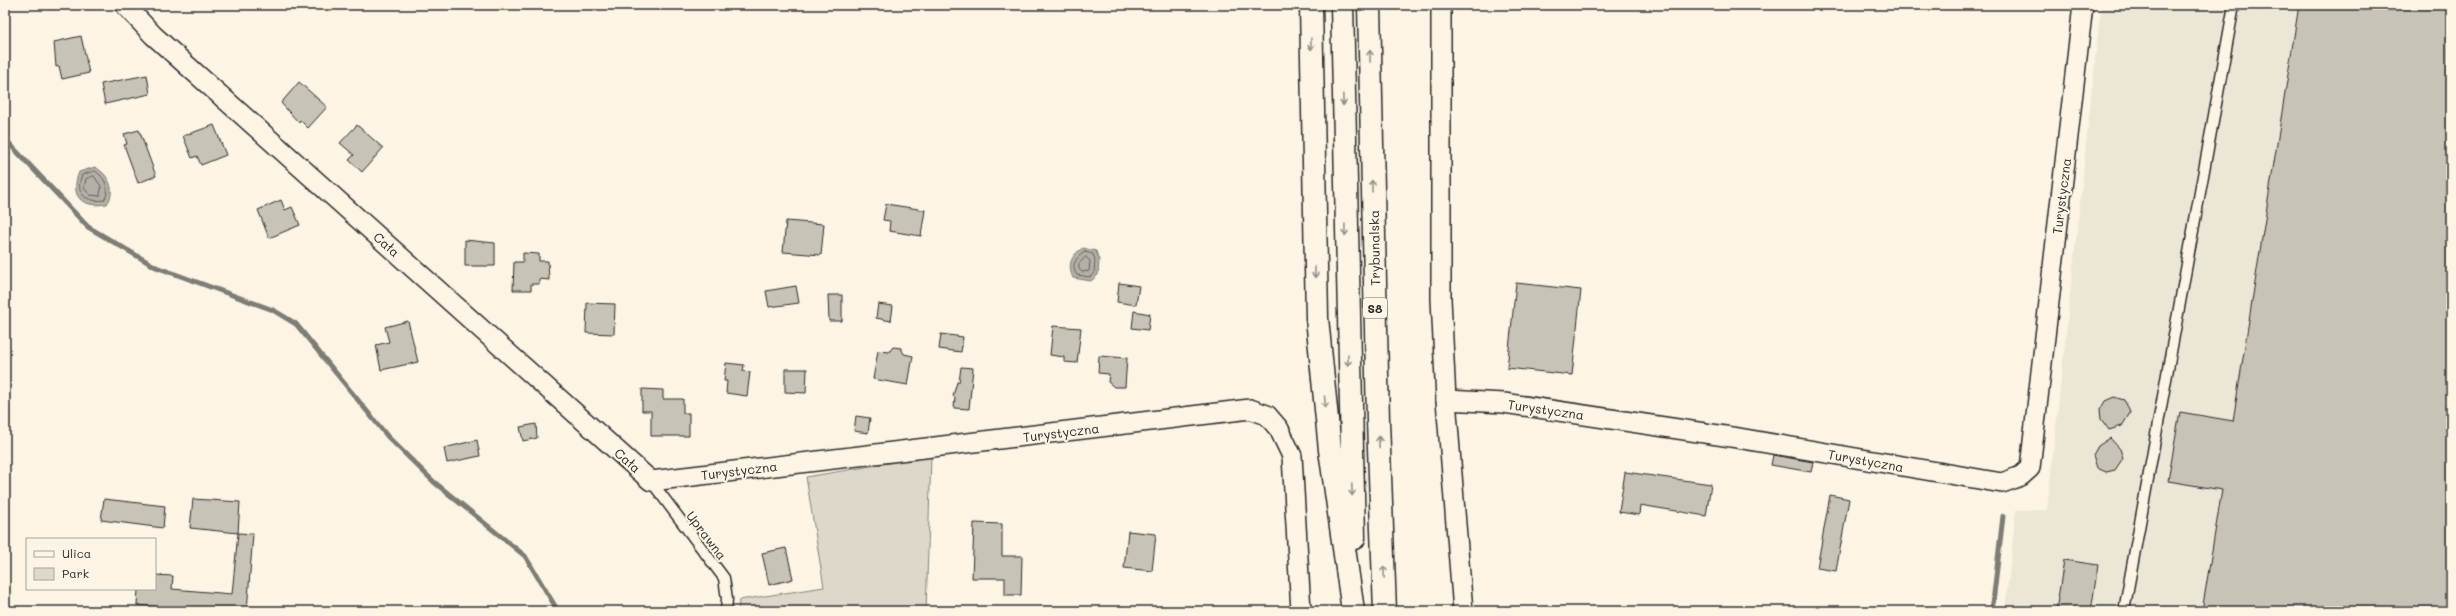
<svg xmlns="http://www.w3.org/2000/svg" width="2456" height="616" viewBox="0 0 2456 616" font-family="Mali,sans-serif">
	<rect width="100%" height="100%" fill="#fcf5e5"/>
	<filter id="ink" filterUnits="userSpaceOnUse"><feTurbulence type="fractalNoise" baseFrequency=".025" numOctaves="2"/><feDisplacementMap in="SourceGraphic" scale="8" xChannelSelector="R" yChannelSelector="G"/><feConvolveMatrix kernelMatrix="1 2 1 2 8 2 1 2 1" color-interpolation-filters="sRGB"/></filter>
	<g filter="url(#ink)">
		<polygon fill="#ece6d7" points="2101,5 2451,5 2451,611 2005,611 2016,510 2047,510"/>
		<polygon fill="#ded8ca" stroke="#84827a" points="931,456 926,611 738,611 739,600 824,587 806,477"/>
		<g fill="#b4b0a5" stroke="#7d7b74">
			<path d="M95 167C108 174 117 190 107 204 82 208 69 197 79 172Z"/>
			<path d="M1083 248 1096 251 1099 260 1098 275 1091 281 1073 278C1067 265 1071 255 1083 248Z"/>
		</g>
		<g fill="none" stroke-linecap="round" stroke-linejoin="round">
			<g stroke="#62605c" stroke-width="1">
				<path d="M95 171C105 177 111 190 104 200 86 203 74 193 82 175Z"/>
				<polygon points="94,176 101,186 100,196 90,195 84,188 86,179"/>
				<path d="M1085 252 1093 254 1095 260 1094 273 1090 277 1077 275C1070 266 1076 257 1085 252Z"/>
				<polygon points="1086,257 1090,261 1089,271 1082,272 1079,269 1079,264"/>
			</g>
			<g stroke="#7d7b74" stroke-width="5">
				<polyline points="5,139 88,227 156,267 273,310 296,324 388,437 434,482 525,556 558,611"/>
				<polyline points="1992,611 2003,516"/>
			</g>
		</g>
		<g fill="#c8c3b7" stroke="#2b2b2b">
			<polygon points="2299,5 2451,5 2451,611 2202,611 2222,490 2168,481 2180,412 2233,421"/>
			<polygon points="81,36 89,73 62,79 59,66 56,67 54,42"/>
			<polygon points="147,75 150,94 105,104 101,84"/>
			<polygon points="299,82 327,107 308,128 300,120 299,123 281,103"/>
			<polygon points="214,125 226,155 201,165 197,156 192,158 183,136"/>
			<polygon points="357,125 383,148 362,172 349,160 354,155 340,143"/>
			<polygon points="139,130 156,176 138,183 124,145 127,144 124,134"/>
			<polygon points="281,200 285,210 292,207 300,225 269,238 258,210"/>
			<polygon points="886,204 925,210 921,236 889,231 890,221 883,220"/>
			<polygon points="786,221 824,224 821,255 783,252"/>
			<polygon points="465,240 495,243 495,266 465,266"/>
			<polygon points="523,253 539,254 539,261 548,261 549,280 539,279 539,284 531,284 531,290 513,290 514,262 523,262"/>
			<polygon points="1119,283 1139,286 1136,305 1117,302"/>
			<polygon points="1516,283 1581,290 1572,375 1507,368"/>
			<polygon points="796,286 799,303 769,307 766,291"/>
			<polygon points="828,295 842,295 842,321 829,321"/>
			<polygon points="587,303 615,304 614,334 586,333"/>
			<polygon points="878,304 893,306 891,321 876,318"/>
			<polygon points="1134,311 1150,314 1148,330 1132,328"/>
			<polygon points="408,321 418,362 381,370 376,345 389,342 385,327"/>
			<polygon points="1053,326 1081,328 1077,363 1064,362 1064,357 1050,355"/>
			<polygon points="941,334 963,337 961,352 939,349"/>
			<polygon points="893,347 901,348 904,354 913,356 908,385 873,379 878,351 889,352"/>
			<polygon points="1099,356 1127,358 1125,387 1114,387 1108,382 1109,374 1098,373"/>
			<polygon points="726,363 744,365 743,371 750,372 747,396 726,393 727,381 724,381"/>
			<polygon points="961,367 973,368 969,409 954,408 955,397 953,396 957,382 959,382"/>
			<polygon points="785,369 807,369 806,393 785,392"/>
			<polygon points="642,389 663,390 663,399 683,399 683,413 689,413 689,436 651,436 651,411 642,411"/>
			<polygon points="2114,397 2124,400 2129,409 2130,413 2122,426 2109,430 2101,419 2100,410 2105,401"/>
			<polygon points="856,416 870,418 868,433 854,431"/>
			<polygon points="536,424 537,438 523,441 520,427"/>
			<polygon points="2110,438 2120,449 2123,458 2115,470 2106,472 2097,468 2093,455 2098,446"/>
			<polygon points="477,440 480,456 447,463 444,448"/>
			<polygon points="1773,455 1813,462 1811,472 1771,465"/>
			<polygon points="1625,472 1711,484 1706,516 1640,505 1639,515 1619,512"/>
			<polygon points="1830,495 1849,499 1836,571 1817,568"/>
			<polygon points="104,499 165,506 163,528 101,520"/>
			<polygon points="193,499 240,502 238,533 190,528"/>
			<polygon points="974,523 1002,524 1002,556 1022,556 1021,595 1005,595 1005,578 972,578"/>
			<polygon points="1128,531 1156,534 1152,571 1124,568"/>
			<polygon points="238,533 253,534 247,611 189,611 189,609 137,605 138,589 155,589 155,575 173,576 172,589 232,594"/>
			<polygon points="786,548 793,579 769,585 762,553"/>
			<polygon points="2064,560 2098,565 2091,611 2056,611"/>
		</g>
		<g fill="none" stroke-linecap="round" stroke-linejoin="round">
			<defs>
				<g id="lane">
					<polyline points="651,481 724,578 727,599 726,611"/>
					<polyline points="2124,611 2234,5"/>
				</g>
				<g id="street">
					<polyline points="125,5 153,35 651,481 1250,409 1267,415 1279,429 1292,456 1301,611"/>
					<polyline points="1441,5 1441,299 1446,400 1463,611"/>
					<polyline points="1446,400 1504,403 1738,438 2002,483 2021,476 2030,468 2083,5"/>
				</g>
				<g id="highway">
					<polyline points="1311,5 1317,318 1330,450 1353,611"/>
					<polyline points="1342,5 1354,538"/>
					<polyline points="1369,5 1378,421 1385,611"/>
				</g>
			</defs>
			<use href="#lane" stroke="#2b2b2b" stroke-width="13"/>
			<use href="#street" stroke="#2b2b2b" stroke-width="22"/>
			<use href="#highway" stroke="#2b2b2b" stroke-width="25"/>
			<use href="#lane" stroke="#fcf5e5" stroke-width="10"/>
			<use href="#street" stroke="#fcf5e5" stroke-width="19"/>
			<use href="#highway" stroke="#fcf5e5" stroke-width="22"/>
		</g>
		<defs><path id="oneway-shaft" d="M-6 0H5M1.5-3L5.5 0L1.5 3" fill="none" stroke-width="1.6" stroke-linecap="round" stroke-linejoin="round"/></defs>
		<g stroke="#949088">
			<use href="#oneway-shaft" transform="translate(1311 44) rotate(89)"/>
			<use href="#oneway-shaft" transform="translate(1370 56) rotate(-91)"/>
			<use href="#oneway-shaft" transform="translate(1343 100) rotate(89)"/>
			<use href="#oneway-shaft" transform="translate(1372 186) rotate(-91)"/>
			<use href="#oneway-shaft" transform="translate(1345 230) rotate(89)"/>
			<use href="#oneway-shaft" transform="translate(1315 272) rotate(89)"/>
			<use href="#oneway-shaft" transform="translate(1348 360) rotate(89)"/>
			<use href="#oneway-shaft" transform="translate(1325 402) rotate(85)"/>
			<use href="#oneway-shaft" transform="translate(1379 442) rotate(-92)"/>
			<use href="#oneway-shaft" transform="translate(1352 490) rotate(88)"/>
			<use href="#oneway-shaft" transform="translate(1384 572) rotate(-92)"/>
		</g>
	</g>
	<g text-anchor="middle" dominant-baseline="central" stroke-width="4" stroke-linejoin="round" paint-order="stroke">
		<rect fill="#fcf5e5" stroke="#6a6863" stroke-width="1" x="1363" y="298" width="24" height="20" rx="3"/>
		<g font-size="12" font-weight="bold" fill="#2b2b2b">
			<text x="1375" y="308">S8</text>
		</g>
		<g font-size="13" fill="#2b2b2b" stroke="#fcf5e5">
			<text transform="translate(2061 196) rotate(-83)">Turystyczna</text>
			<text transform="translate(387 244) rotate(42)">Cała</text>
			<text transform="translate(1374 248) rotate(-91)">Trybunalska</text>
			<text transform="translate(1546 409) rotate(8)">Turystyczna</text>
			<text transform="translate(1061 432) rotate(-7)">Turystyczna</text>
			<text transform="translate(628 460) rotate(42)">Cała</text>
			<text transform="translate(1866 460) rotate(10)">Turystyczna</text>
			<text transform="translate(739 470) rotate(-7)">Turystyczna</text>
			<text transform="translate(707 535) rotate(53)">Uprawna</text>
		</g>
	</g>
	<rect width="2456" height="616" fill="none" stroke="#fcf5e5" stroke-width="20"/>
	<rect x="10" y="10" width="2436" height="596" fill="none" stroke="#2b2b2b" stroke-width="1.5" filter="url(#ink)"/>
	<rect x="26" y="538" width="130" height="52" fill="#fcf5e5" stroke="#a8a49b"/>
	<rect x="34" y="551" width="20" height="6" fill="#fcf5e5" stroke="#a8a49b"/>
	<text x="62" y="558" font-size="12" fill="#2b2b2b">Ulica</text>
	<rect x="34" y="568" width="20" height="12" fill="#ded8ca" stroke="#a8a49b"/>
	<text x="62" y="578" font-size="12" fill="#2b2b2b">Park</text>
</svg>
